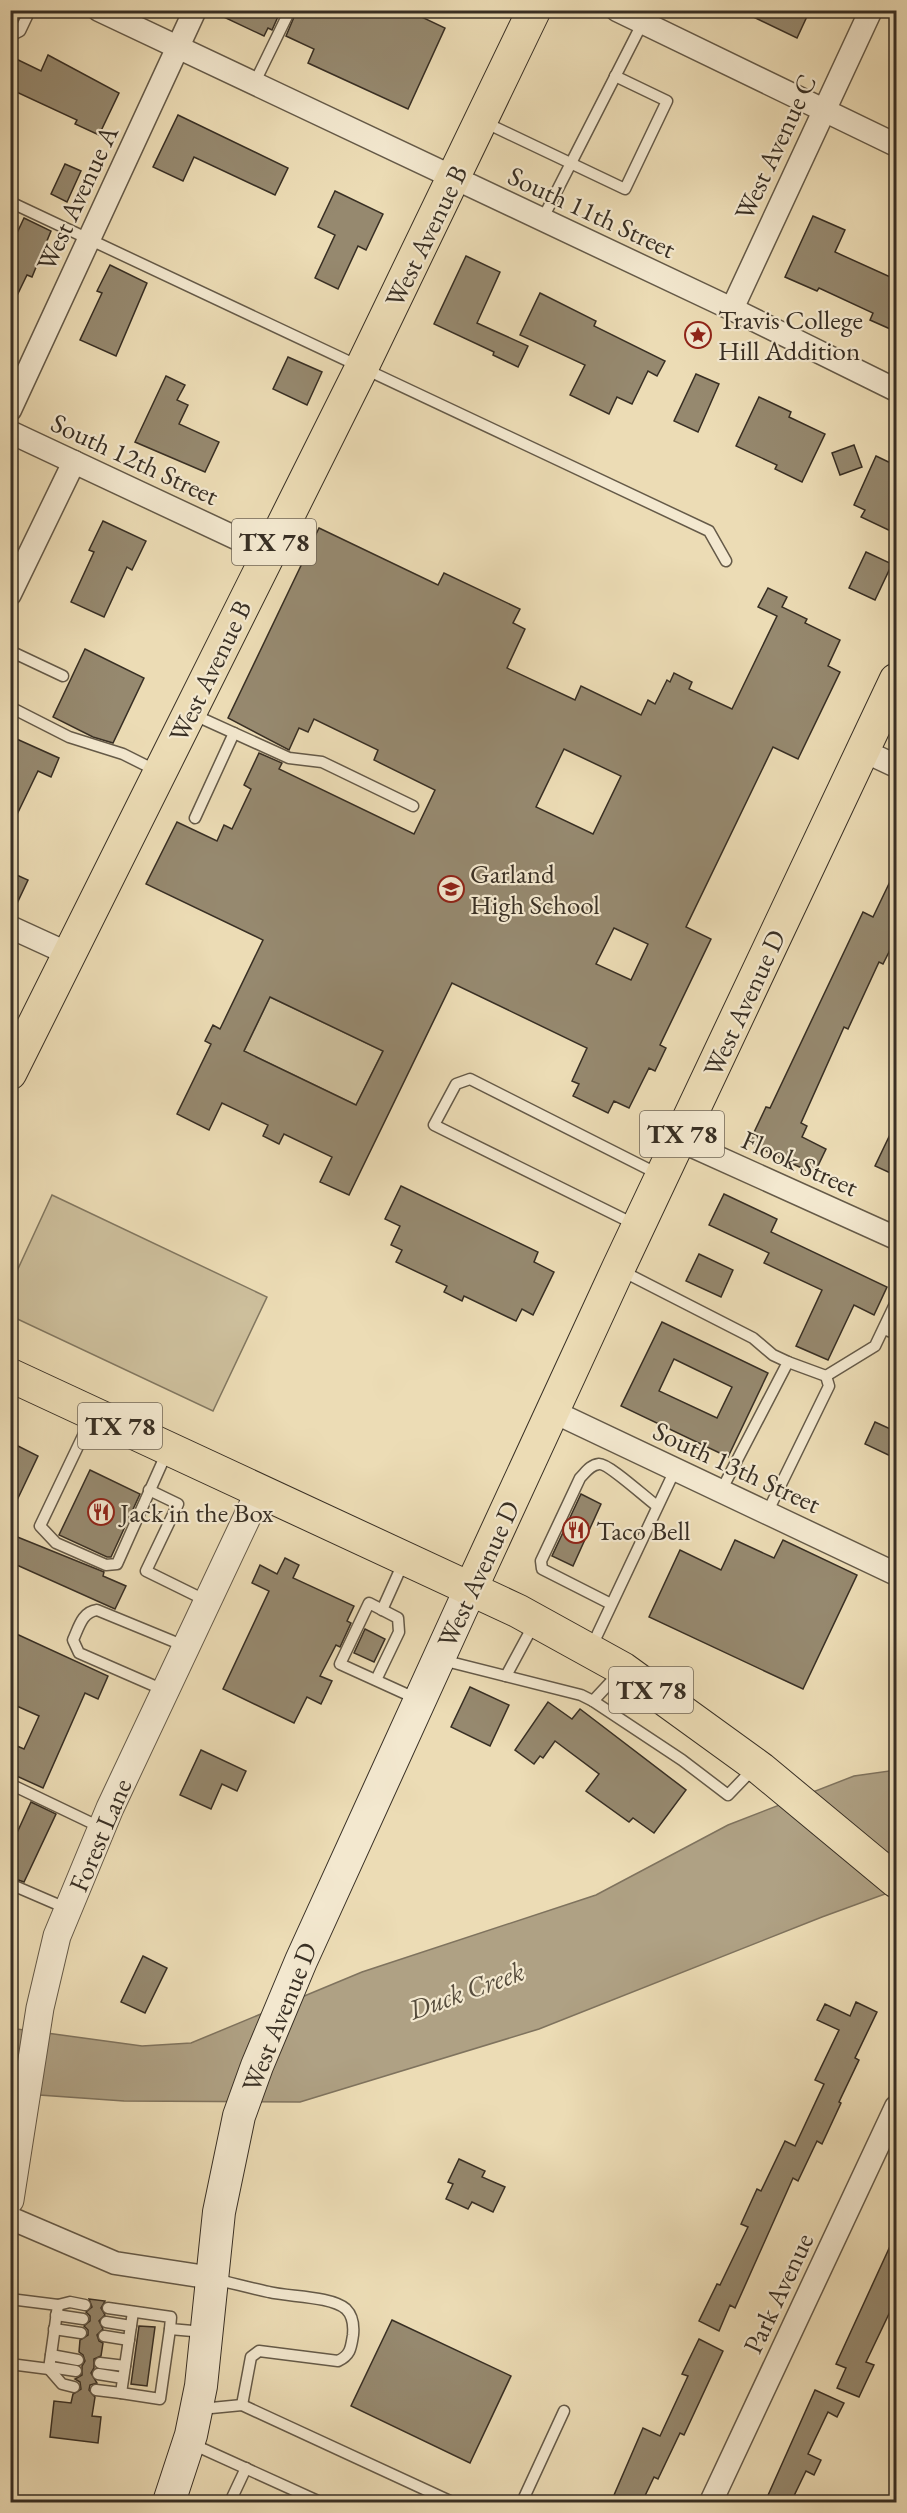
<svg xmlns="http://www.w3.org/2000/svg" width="907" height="2513" viewBox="0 0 907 2513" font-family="'EB Garamond',serif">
	<rect width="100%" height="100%" fill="#ecdcb5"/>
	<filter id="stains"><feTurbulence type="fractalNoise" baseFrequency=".00333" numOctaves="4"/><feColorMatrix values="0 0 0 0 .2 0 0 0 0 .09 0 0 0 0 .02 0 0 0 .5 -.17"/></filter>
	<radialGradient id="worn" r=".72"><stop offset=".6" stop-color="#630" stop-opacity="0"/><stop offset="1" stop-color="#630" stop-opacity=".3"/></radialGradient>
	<g fill="#cdbf9c" stroke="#827760" stroke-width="1.5">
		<polygon points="270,997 383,1051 356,1105 244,1051"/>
		<polygon points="52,1195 267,1297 213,1411 11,1316 11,1284"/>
	</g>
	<polygon fill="#afa184" stroke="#7f735e" stroke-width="1.5" points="896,1770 896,1890 822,1917 539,2029 300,2102 124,2101 11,2093 10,2028 142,2046 191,2043 362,1972 596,1895 728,1825 854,1776"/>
	<g fill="#96896f" stroke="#382f24" stroke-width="1.5" fill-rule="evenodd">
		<polygon points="209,10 281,10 272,30 268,28 264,36"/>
		<polygon points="297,10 407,10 445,28 408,109 308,63 314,49 286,36"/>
		<polygon points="739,10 810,10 797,38"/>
		<polygon points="48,55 119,93 99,135 75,124 77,120 10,89 10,56 41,71"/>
		<polygon points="178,115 288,168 275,195 194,157 183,181 153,167"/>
		<polygon points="65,164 81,171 67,202 51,194"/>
		<polygon points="335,191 383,214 366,250 358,246 338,289 315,278 335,235 318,227"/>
		<polygon points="813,216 845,230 835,252 897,280 897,332 870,320 873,313 819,288 817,291 785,277"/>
		<polygon points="24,218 51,231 32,277 27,275 10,310 10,230 17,233"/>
		<polygon points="466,256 500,272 477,323 528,346 518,367 493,355 494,352 434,324"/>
		<polygon points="110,265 147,283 116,356 80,340 102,293 97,291"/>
		<polygon points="540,293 596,321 594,326 665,361 657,376 648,371 632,404 617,397 609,414 570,395 585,365 520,335"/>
		<polygon points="288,357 322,372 307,405 273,389"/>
		<polygon points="696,374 719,384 698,432 674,421"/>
		<polygon points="166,376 185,385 177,400 188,405 179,424 219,442 205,472 135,442"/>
		<polygon points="759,397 791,412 789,417 825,434 802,482 775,469 777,465 736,446"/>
		<polygon points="854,445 862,467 840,475 832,453"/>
		<polygon points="876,456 897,466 897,534 861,517 865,510 854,505"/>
		<polygon points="103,521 146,541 132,570 127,567 104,617 71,602 94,552 89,550"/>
		<path d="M319 528 438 585 444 573 520 609 513 623 525 629 507 668 575 700 581 686 641 715 648 700 655 704 667 680 670 682 674 673 692 682 689 689 732 709 777 616 758 607 768 588 787 597 782 607 807 619 805 623 840 640 828 666 840 672 798 759 773 747 686 927 711 939 660 1045 666 1048 655 1071 649 1068 629 1108 614 1101 608 1113 573 1096 579 1084 572 1081 587 1048 452 983 349 1195 320 1182 332 1157 284 1134 279 1144 263 1136 268 1125 222 1103 209 1130 177 1114 211 1044 205 1041 213 1025 220 1029 263 940 146 884 177 822 217 841 224 825 232 829 251 789 244 785 259 753 282 763 279 769 414 834 435 790 374 760 378 750 314 719 308 732 299 728 289 750 228 718ZM564 749 621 776 593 834 536 807ZM614 928 648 944 631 980 596 964ZM270 997 383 1051 356 1105 244 1051Z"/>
		<polygon points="866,552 892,564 875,600 849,588"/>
		<polygon points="85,649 144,678 113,743 93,737 53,717"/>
		<polygon points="10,736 59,758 51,777 38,771 10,829"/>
		<polygon points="897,867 897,936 883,964 879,962 848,1029 844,1027 801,1123 807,1126 802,1137 826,1149 814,1174 749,1143 766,1107 770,1108 863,912 873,917"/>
		<polygon points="10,872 28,880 12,914 10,914"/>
		<polygon points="897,1120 897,1176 875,1166"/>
		<polygon points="401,1186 538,1252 534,1262 554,1272 533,1315 522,1309 516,1321 464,1296 462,1301 444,1292 447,1286 396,1262 402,1250 391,1245 400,1226 385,1219"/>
		<polygon points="724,1194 777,1219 771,1232 887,1287 874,1315 854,1305 828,1360 796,1346 822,1290 764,1263 769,1253 709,1225"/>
		<polygon points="699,1254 733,1270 721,1297 686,1281"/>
		<path d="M662 1322 768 1373 728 1457 621 1406ZM674 1359 732 1387 717 1418 659 1391Z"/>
		<polygon points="875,1422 897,1432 897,1459 865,1444"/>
		<polygon points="16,1445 38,1456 10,1515 10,1457"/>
		<polygon points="90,1470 140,1494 111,1557 107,1557 59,1535"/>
		<polygon points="581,1494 601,1504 573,1566 552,1556"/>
		<polygon points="10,1534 104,1572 103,1576 126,1586 115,1609 10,1562"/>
		<polygon points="735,1540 774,1558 783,1540 857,1575 803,1689 649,1617 680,1550 721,1570"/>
		<polygon points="285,1558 299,1565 293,1578 354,1606 347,1621 351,1623 340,1647 336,1645 320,1676 332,1681 321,1704 307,1697 294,1723 223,1689 269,1591 252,1583 260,1565 277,1574"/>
		<polygon points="365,1629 385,1639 374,1662 354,1653"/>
		<polygon points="10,1631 108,1676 98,1699 85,1693 43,1788 10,1773 10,1743 24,1749 39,1716 10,1703"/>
		<polygon points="470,1687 509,1705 490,1746 451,1727"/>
		<polygon points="548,1702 572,1719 580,1709 686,1790 654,1833 633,1818 629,1822 586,1791 599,1774 555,1741 543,1758 540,1756 534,1764 515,1750"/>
		<polygon points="201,1750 246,1771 237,1791 222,1784 211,1809 180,1795"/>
		<polygon points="31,1802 56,1814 24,1882 10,1877 10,1833 16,1835"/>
		<polygon points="143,1956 167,1968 145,2013 121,2002"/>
		<polygon points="856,2002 877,2012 855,2058 859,2060 839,2102 841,2103 822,2144 817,2141 798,2181 793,2178 735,2308 730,2305 719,2331 699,2321 717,2284 720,2285 748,2227 741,2224 757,2189 761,2191 785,2141 795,2146 824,2084 815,2080 839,2030 817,2020 825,2004 850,2016"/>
		<polygon points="459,2159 485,2171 482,2177 505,2187 493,2212 472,2202 468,2209 446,2199 453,2184 448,2182"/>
		<polygon points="897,2231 897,2297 866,2362 874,2365 859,2397 837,2388 846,2368 836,2364"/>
		<polygon points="89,2299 105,2301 101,2308 105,2315 99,2321 103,2329 97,2335 99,2341 103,2343 101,2356 94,2359 94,2368 91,2373 97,2383 90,2385 89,2390 95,2397 92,2416 101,2417 98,2443 50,2437 54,2401 71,2403 73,2394 81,2389 80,2382 75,2379 82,2375 82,2366 85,2361 83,2355 79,2352 80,2340 88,2335 88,2330 84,2326 90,2321 90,2316 86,2312 92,2307"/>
		<polygon points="392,2320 511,2376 470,2463 351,2406"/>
		<polygon points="139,2326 155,2327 147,2386 131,2384"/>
		<polygon points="699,2339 723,2351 684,2435 680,2433 658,2479 654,2477 642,2502 611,2502 643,2428 660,2436 688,2376 682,2374"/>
		<polygon points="815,2390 844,2403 837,2417 828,2412 808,2454 821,2460 814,2475 806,2471 791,2502 765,2502"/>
	</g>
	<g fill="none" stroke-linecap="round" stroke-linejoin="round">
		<defs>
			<g id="service">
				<polyline points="10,36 20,31 30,10"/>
				<polyline points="254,84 290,10"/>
				<polyline points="484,122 625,189 667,101 615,76"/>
				<polyline points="10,202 709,531 726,561"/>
				<polyline points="542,220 649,10"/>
				<polyline points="10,651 63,676"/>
				<polyline points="10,707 69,737 123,754 157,771"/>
				<polyline points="192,714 289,758 322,762 413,806"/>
				<polyline points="195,818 234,733"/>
				<polyline points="636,1225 434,1125 456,1084 470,1079 660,1175"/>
				<polyline points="622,1271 753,1338 773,1355 788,1362 721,1491"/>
				<polyline points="884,1329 896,1334"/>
				<polyline points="826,1376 875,1346 896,1302"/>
				<polyline points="10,1401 18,1381"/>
				<polyline points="92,1417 40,1526 56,1543 106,1565 117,1564 167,1452"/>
				<polyline points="149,1490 178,1504 146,1571 207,1601"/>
				<polyline points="767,1513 829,1386 826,1376 788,1362"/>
				<path d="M611 1604 542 1569 541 1561 580 1478C586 1472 590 1465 599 1464 608 1463 646 1498 657 1506"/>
				<polyline points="382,1610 404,1561"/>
				<polyline points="591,1648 675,1470"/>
				<polyline points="442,1660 581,1695 593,1701 621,1671"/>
				<polyline points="506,1676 534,1624"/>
				<polyline points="376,1680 399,1632 398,1618 369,1603 340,1664 417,1699"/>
				<path d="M166 1691 79 1653 73 1640C79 1627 82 1612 97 1610L187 1647"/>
				<polyline points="593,1701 682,1760 728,1795 754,1768"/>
				<polyline points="10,1784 102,1828"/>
				<polyline points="10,1884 68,1909"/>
				<path d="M214 2279C232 2283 250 2288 269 2292 289 2297 331 2296 346 2309 353 2316 354 2325 353 2335 351 2347 351 2355 338 2361L259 2351 251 2357 242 2405"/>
				<polyline points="10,2299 58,2305 49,2369 10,2364"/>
				<polyline points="58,2305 70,2302 85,2305"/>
				<polyline points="108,2308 171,2317 170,2329 204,2332"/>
				<polyline points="56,2315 83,2319"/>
				<polyline points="106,2322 131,2326"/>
				<polyline points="54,2329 81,2333"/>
				<polyline points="104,2336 129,2340"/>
				<polyline points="51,2355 78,2360"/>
				<polyline points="100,2363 125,2366"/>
				<polyline points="50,2367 76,2371"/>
				<polyline points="49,2369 62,2384 74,2387"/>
				<polyline points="98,2374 123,2378"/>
				<polyline points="96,2390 121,2393 133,2312"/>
				<polyline points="121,2393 160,2399 170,2329"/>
				<polyline points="201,2409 242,2405 452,2502"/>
				<polyline points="190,2443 320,2502"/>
				<polyline points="230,2502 246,2468"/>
				<polyline points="522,2502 564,2411"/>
			</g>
			<g id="minor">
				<polyline points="99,10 732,309 896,390"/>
				<polyline points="617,10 896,145"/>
				<polyline points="732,309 871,10"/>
				<polyline points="10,410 195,10"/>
				<polyline points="10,432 268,553"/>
				<polyline points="10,594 74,462"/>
				<polyline points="864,751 896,766"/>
				<polyline points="10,927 69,954"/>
				<polyline points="679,1140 896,1238"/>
				<polyline points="552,1411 896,1574"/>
				<polyline points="10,2218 115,2263 213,2278"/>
				<polyline points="711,2502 896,2107"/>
			</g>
			<polyline id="tertiary" points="10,2200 40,2008 57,1936 110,1808 259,1492"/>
			<polyline id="secondary" points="169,2502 191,2435 201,2386 219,2212 239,2116 257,2066 301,1961 470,1590"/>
			<g id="primary">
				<polyline points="10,1073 362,367 534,10"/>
				<polyline points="10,1375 518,1611 623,1669 761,1769 896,1881"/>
				<polyline points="470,1590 618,1269 896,680"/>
			</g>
		</defs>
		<use href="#service" stroke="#655a48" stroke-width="13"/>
		<use href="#minor" stroke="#655a48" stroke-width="25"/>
		<use href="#tertiary" stroke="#655a48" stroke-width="29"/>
		<use href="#secondary" stroke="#382f24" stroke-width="34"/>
		<use href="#primary" stroke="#382f24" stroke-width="35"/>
		<use href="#service" stroke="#f3e8cf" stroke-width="10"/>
		<use href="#minor" stroke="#f3e8cf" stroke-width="22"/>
		<use href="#tertiary" stroke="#f3e8cf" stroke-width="27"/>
		<use href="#secondary" stroke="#f3e8cf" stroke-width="32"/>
		<use href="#primary" stroke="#ecdcb5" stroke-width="33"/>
	</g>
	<defs>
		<symbol id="sight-ring" viewBox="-11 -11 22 22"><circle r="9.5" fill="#f3e8cf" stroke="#8f2418" stroke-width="1.5"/><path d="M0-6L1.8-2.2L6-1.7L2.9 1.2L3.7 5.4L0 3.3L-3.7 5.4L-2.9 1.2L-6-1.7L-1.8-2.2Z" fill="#8f2418"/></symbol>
		<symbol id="school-ring" viewBox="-11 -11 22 22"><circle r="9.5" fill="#f3e8cf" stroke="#8f2418" stroke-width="1.5"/><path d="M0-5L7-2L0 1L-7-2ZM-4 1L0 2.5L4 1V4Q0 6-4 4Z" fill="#8f2418"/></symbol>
		<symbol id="restaurant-ring" viewBox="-11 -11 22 22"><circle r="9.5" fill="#f3e8cf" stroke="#8f2418" stroke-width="1.5"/><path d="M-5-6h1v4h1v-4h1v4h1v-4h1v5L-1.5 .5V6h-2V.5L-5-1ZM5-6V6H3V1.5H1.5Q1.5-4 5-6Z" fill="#8f2418"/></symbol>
	</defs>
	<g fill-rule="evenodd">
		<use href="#sight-ring" x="683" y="320" width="30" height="30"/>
		<use href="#school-ring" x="436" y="874" width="30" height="30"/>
		<use href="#restaurant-ring" x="86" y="1497" width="30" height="30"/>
		<use href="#restaurant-ring" x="561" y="1515" width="30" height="30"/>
	</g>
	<g text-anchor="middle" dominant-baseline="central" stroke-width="4.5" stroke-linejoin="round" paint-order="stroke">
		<g fill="#f3e8cf" stroke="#706657" stroke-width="1.5">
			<rect x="232" y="519" width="84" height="46" rx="4.5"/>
			<rect x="640" y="1111" width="84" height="46" rx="4.5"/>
			<rect x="78" y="1403" width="84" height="46" rx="4.5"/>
			<rect x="609" y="1667" width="84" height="46" rx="4.5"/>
		</g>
		<g font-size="26" font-weight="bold" fill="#382f24">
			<text x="274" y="542">TX 78</text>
			<text x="682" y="1134">TX 78</text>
			<text x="120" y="1426">TX 78</text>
			<text x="651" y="1690">TX 78</text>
		</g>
		<g font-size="27" fill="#382f24" stroke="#f3e8cf">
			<text transform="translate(775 147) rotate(-65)">West Avenue C</text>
			<text transform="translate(77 198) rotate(-65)">West Avenue A</text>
			<text transform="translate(592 212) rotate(25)">South 11th Street</text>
			<text transform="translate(426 236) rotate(-64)">West Avenue B</text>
			<text transform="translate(135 459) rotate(25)">South 12th Street</text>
			<text transform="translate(210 671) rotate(-64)">West Avenue B</text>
			<text transform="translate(744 1003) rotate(-65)">West Avenue D</text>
			<text transform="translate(800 1163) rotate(24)">Flook Street</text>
			<text transform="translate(737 1467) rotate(25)">South 13th Street</text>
			<text transform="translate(478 1574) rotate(-65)">West Avenue D</text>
			<text transform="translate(100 1835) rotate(-67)">Forest Lane</text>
			<text transform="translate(279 2017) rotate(-68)">West Avenue D</text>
			<text transform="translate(778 2293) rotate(-65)">Park Avenue</text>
		</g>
		<g font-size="27" fill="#382f24" stroke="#f3e8cf" text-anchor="start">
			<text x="718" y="319">Travis College<tspan x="718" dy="31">Hill Addition</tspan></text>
			<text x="470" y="873">Garland<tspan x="470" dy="31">High School</tspan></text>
			<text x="120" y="1512">Jack in the Box</text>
			<text x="596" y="1530">Taco Bell</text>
		</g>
		<g font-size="28" font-style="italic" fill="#564c3c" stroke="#f3e8cf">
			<text transform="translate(466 1990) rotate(-20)">Duck Creek</text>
		</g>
	</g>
	<rect width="907" height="2513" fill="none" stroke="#ecdcb5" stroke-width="36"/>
	<rect x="12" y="12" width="883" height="2489" fill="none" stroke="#382f24" stroke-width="3"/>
	<rect x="18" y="18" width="871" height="2477" fill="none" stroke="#382f24" stroke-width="1.5"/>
	<rect width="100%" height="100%" filter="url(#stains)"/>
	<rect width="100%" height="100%" fill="url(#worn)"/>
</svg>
